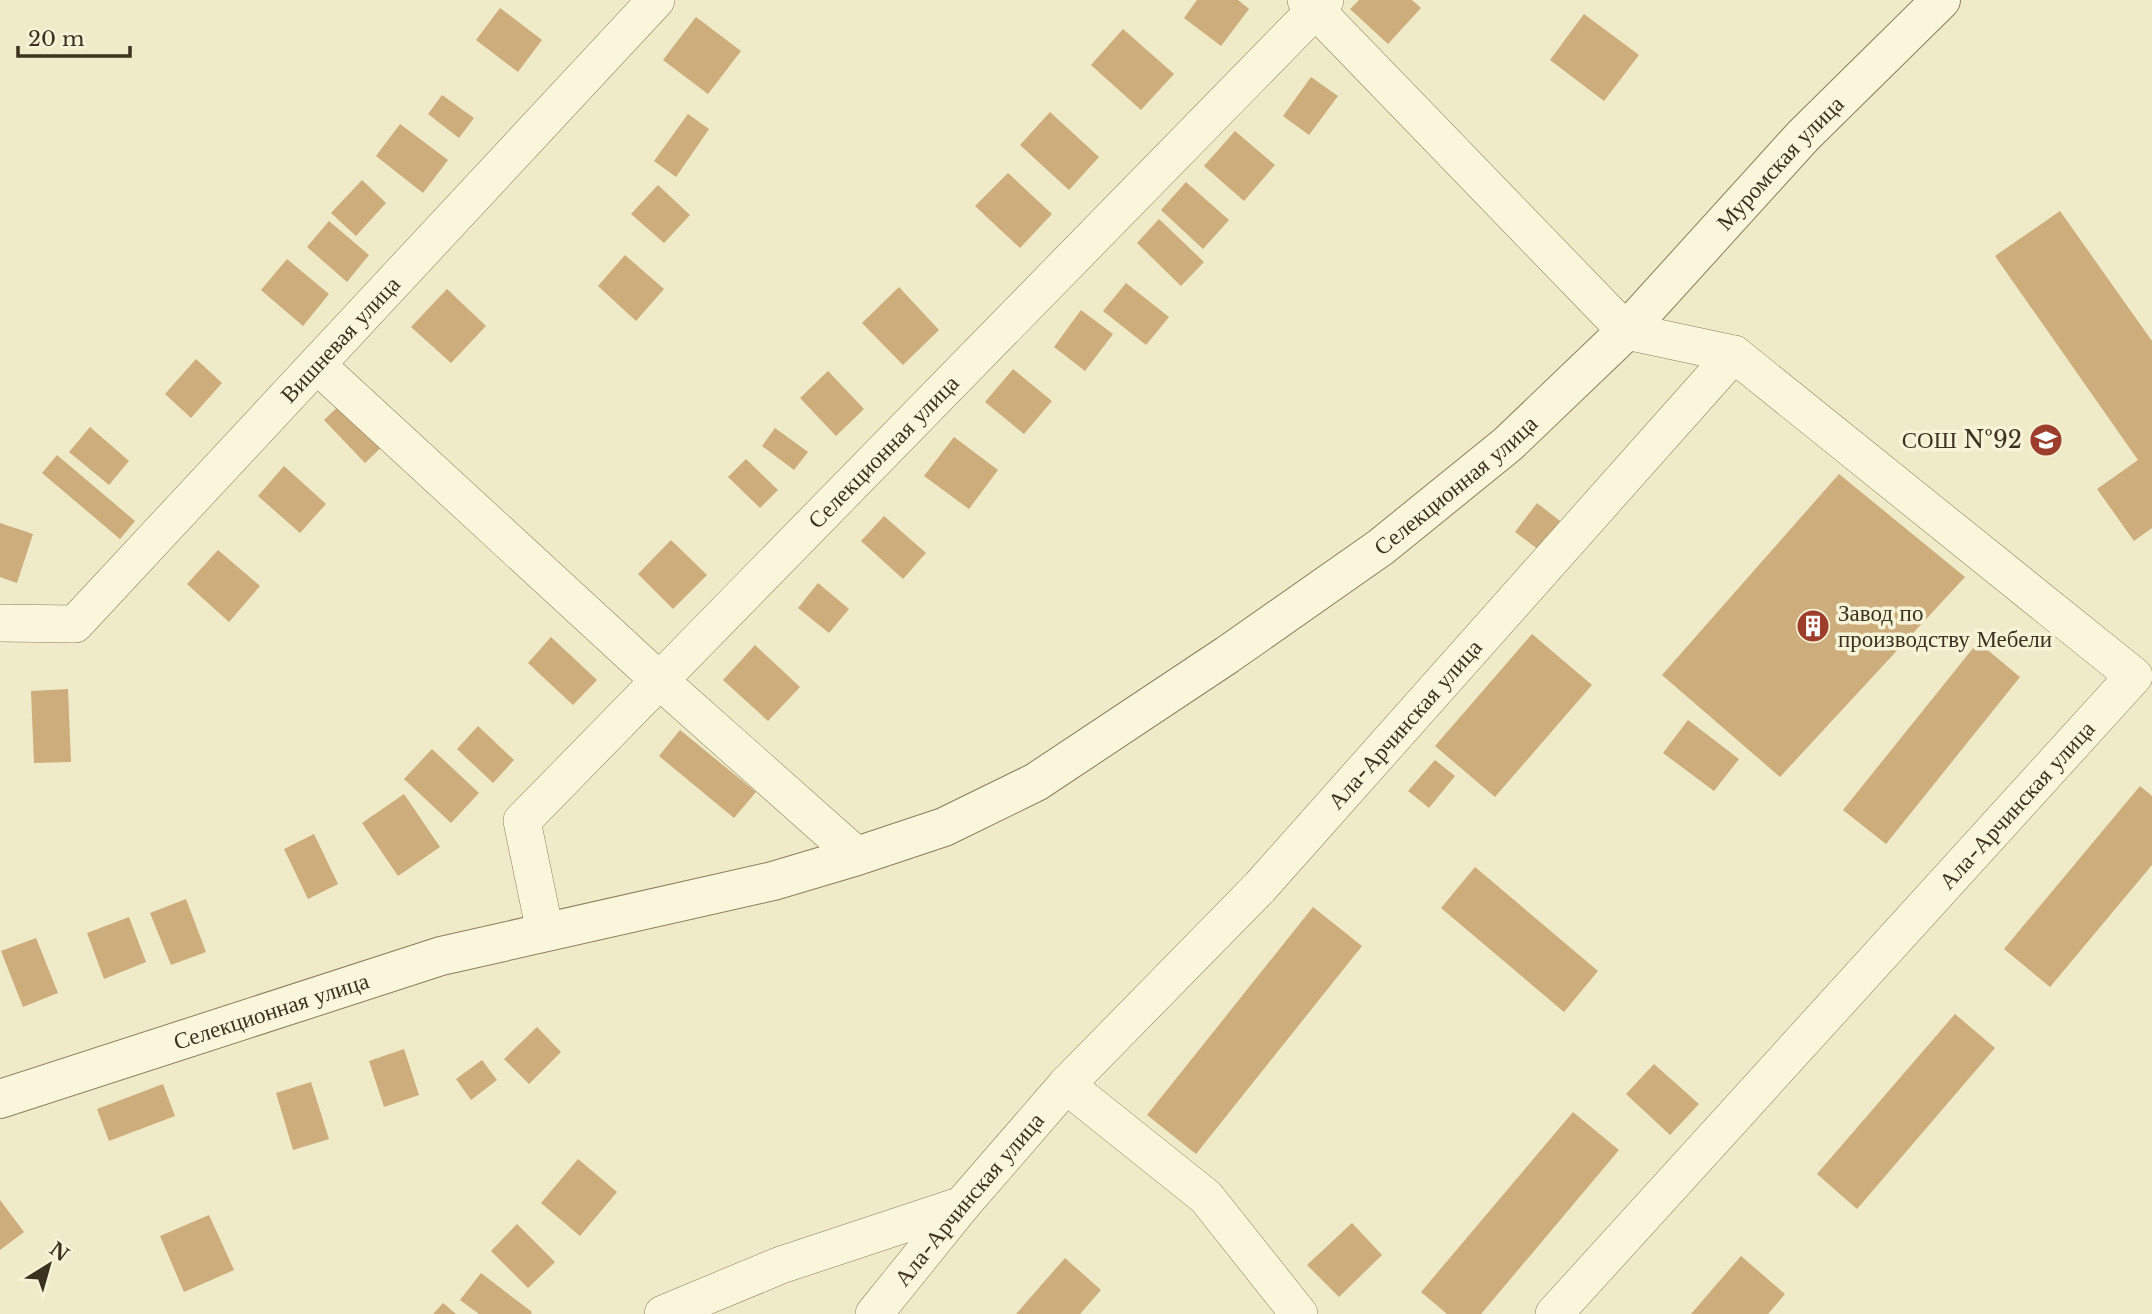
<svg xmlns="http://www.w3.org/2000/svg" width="2152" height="1314" viewBox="0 0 2152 1314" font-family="'Libre Baskerville',serif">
	<rect width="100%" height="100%" fill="#efeac7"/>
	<g fill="#cead7d">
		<polygon points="1197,0 1238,0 1249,9 1221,46 1184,18"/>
		<polygon points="1359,0 1412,0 1421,8 1388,44 1350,9"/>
		<polygon points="500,8 542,40 518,72 476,40"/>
		<polygon points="1584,14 1639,55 1604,101 1550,60"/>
		<polygon points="696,17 741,51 708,94 663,60"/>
		<polygon points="1123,29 1174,74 1141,110 1091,65"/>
		<polygon points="1311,77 1338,96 1309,135 1283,116"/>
		<polygon points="442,95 474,118 459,138 428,114"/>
		<polygon points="1050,112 1099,157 1069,190 1020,145"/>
		<polygon points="688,114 709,129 676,177 654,161"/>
		<polygon points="400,124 448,160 423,193 376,156"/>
		<polygon points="1235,131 1275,165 1244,201 1204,166"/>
		<polygon points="1008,173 1052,214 1020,248 975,206"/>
		<polygon points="362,180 386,203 356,236 331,213"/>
		<polygon points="1186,182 1229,220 1203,249 1161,210"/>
		<polygon points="658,185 690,215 664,243 631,214"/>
		<polygon points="2060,211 2152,341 2152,528 2134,541 2097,489 2138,460 1995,256"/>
		<polygon points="1159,219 1204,262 1181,286 1137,243"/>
		<polygon points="329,221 369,255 347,282 307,247"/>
		<polygon points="625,255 664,289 636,321 598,286"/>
		<polygon points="287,259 329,294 303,326 261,290"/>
		<polygon points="1126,283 1169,317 1146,345 1103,311"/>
		<polygon points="899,287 939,330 903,365 862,323"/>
		<polygon points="447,289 486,326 451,363 411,327"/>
		<polygon points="1081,310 1113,334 1085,371 1054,347"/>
		<polygon points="196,359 222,383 191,418 165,394"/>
		<polygon points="1013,369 1052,401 1024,434 985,402"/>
		<polygon points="828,371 864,409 836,436 800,398"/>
		<polygon points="346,399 387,442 365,463 324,420"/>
		<polygon points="90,427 129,461 109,485 69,452"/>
		<polygon points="775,428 808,452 794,470 762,446"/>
		<polygon points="954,437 998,470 969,509 924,476"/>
		<polygon points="57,455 135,521 120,539 42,473"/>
		<polygon points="746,459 778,490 760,508 728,477"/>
		<polygon points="284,466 326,504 300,533 258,496"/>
		<polygon points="1839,474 1965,577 1780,777 1662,675"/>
		<polygon points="1537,503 1560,521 1539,550 1515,532"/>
		<polygon points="884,516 926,553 903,579 861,541"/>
		<polygon points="0,523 33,534 17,583 0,577"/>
		<polygon points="671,540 707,575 673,609 638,574"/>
		<polygon points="218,550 260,586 229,622 187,584"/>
		<polygon points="818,583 849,609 829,633 798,608"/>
		<polygon points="1532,634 1592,685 1495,797 1435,746"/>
		<polygon points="551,637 597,680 573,705 528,663"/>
		<polygon points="1978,642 2020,677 1886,844 1843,810"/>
		<polygon points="755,645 800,687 768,721 723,680"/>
		<polygon points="68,689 71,762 34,763 31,691"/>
		<polygon points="1688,720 1739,759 1714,791 1663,753"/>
		<polygon points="478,726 514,760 493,783 457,749"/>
		<polygon points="680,730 756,792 734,818 659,756"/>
		<polygon points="432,749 479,793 451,823 404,779"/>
		<polygon points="1435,760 1455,776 1429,808 1408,791"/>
		<polygon points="2140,786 2152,796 2152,865 2050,987 2004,949"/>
		<polygon points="404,794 440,847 398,876 362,823"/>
		<polygon points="314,834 338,884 308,899 284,849"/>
		<polygon points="1475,867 1598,971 1564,1012 1441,908"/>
		<polygon points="186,899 206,952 171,965 150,913"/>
		<polygon points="1313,907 1362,946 1196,1154 1147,1115"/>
		<polygon points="129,917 146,962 104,979 87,933"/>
		<polygon points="36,938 58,993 23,1007 1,951"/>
		<polygon points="1955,1014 1995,1048 1857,1209 1817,1174"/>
		<polygon points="537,1027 561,1052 529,1084 504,1059"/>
		<polygon points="404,1049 419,1095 384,1107 369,1061"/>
		<polygon points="482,1060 497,1080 471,1100 456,1079"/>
		<polygon points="1654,1064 1699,1104 1670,1135 1626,1094"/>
		<polygon points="311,1082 329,1139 293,1150 276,1093"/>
		<polygon points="163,1084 175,1116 109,1141 97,1109"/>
		<polygon points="1573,1112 1619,1150 1481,1314 1447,1314 1421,1292"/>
		<polygon points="578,1159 617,1192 580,1236 541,1203"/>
		<polygon points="0,1200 24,1232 0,1250"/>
		<polygon points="209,1215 234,1270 184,1292 160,1236"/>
		<polygon points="1352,1223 1382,1255 1339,1297 1307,1265"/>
		<polygon points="517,1224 555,1262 528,1288 491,1251"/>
		<polygon points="1741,1256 1785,1294 1768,1314 1691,1314"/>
		<polygon points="1065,1258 1101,1290 1080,1314 1016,1314"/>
		<polygon points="481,1273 532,1312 531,1314 479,1314 460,1300"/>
		<polygon points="443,1303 456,1314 433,1314"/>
	</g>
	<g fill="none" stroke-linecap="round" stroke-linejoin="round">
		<defs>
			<g id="minor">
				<polyline points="317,365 659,680 857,856"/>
				<path id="s1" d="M0 623 75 624 656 0"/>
				<path id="s2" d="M545 932 522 821 1325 0"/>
				<polyline points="1066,1085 1206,1197 1299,1314"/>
				<polyline points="663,1314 781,1265 962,1205"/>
				<path id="s3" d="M874 1314 962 1205 1066 1085 1260 887 1734 354 1626 331 1306 0"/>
				<path id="s4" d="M1554 1314 2134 676 1734 354"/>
			</g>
			<g id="tertiary">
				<path id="s5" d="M0 1099 441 956 773 881 857 856 944 827 1036 782 1227 655 1381 547 1508 444 1626 331 1803 136 1941 0"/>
			</g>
		</defs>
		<use href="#minor" stroke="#8c7e5c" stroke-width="38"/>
		<use href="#tertiary" stroke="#8c7e5c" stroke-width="40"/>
		<use href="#minor" stroke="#f9f6db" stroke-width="37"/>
		<use href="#tertiary" stroke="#f9f6db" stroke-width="38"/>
	</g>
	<defs>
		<symbol id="school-disc" viewBox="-11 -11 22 22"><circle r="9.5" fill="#9c3e2b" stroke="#f6f3d7"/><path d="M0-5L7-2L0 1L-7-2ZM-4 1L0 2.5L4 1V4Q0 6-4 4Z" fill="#fff"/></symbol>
		<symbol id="building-disc" viewBox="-11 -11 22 22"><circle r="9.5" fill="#9c3e2b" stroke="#f6f3d7"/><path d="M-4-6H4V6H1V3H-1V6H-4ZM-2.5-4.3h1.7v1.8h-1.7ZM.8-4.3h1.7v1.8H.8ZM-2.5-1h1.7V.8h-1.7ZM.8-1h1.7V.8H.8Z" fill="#fff"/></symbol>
	</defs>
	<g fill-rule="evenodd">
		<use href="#school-disc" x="2027" y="421" width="38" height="38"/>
		<use href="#building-disc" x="1794" y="607" width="38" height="38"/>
	</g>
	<g text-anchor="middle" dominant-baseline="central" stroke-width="7" stroke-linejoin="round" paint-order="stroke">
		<g font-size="23" fill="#3c3220" stroke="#f6f3d7">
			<text stroke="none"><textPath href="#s5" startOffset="2058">Муромская улица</textPath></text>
			<text stroke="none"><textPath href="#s1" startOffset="464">Вишневая улица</textPath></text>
			<text stroke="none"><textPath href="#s2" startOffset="630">Селекционная улица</textPath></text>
			<text stroke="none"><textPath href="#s5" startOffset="1600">Селекционная улица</textPath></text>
			<text stroke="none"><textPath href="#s3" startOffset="794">Ала-Арчинская улица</textPath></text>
			<text stroke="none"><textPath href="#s4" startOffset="688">Ала-Арчинская улица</textPath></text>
			<text stroke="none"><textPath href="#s5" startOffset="285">Селекционная улица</textPath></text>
			<text stroke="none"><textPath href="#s3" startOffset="149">Ала-Арчинская улица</textPath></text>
		</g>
		<g font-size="23" fill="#3c3220" stroke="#f6f3d7" text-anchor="end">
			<text x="2022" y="440">СОШ №92</text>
			<text x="1838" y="613" text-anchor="start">Завод по<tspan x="1838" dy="26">производству Мебели</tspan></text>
		</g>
	</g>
	<g transform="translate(49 1265) rotate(37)" stroke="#f6f3d7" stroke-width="5" paint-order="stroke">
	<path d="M0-5L12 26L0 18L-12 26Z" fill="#3c3220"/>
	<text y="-10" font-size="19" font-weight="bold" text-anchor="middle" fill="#3c3220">N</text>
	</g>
	<path d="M18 46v10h112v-10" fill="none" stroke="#3c3220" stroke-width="3.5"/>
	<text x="28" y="46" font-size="21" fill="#3c3220" stroke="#f6f3d7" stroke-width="5" paint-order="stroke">20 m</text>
</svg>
